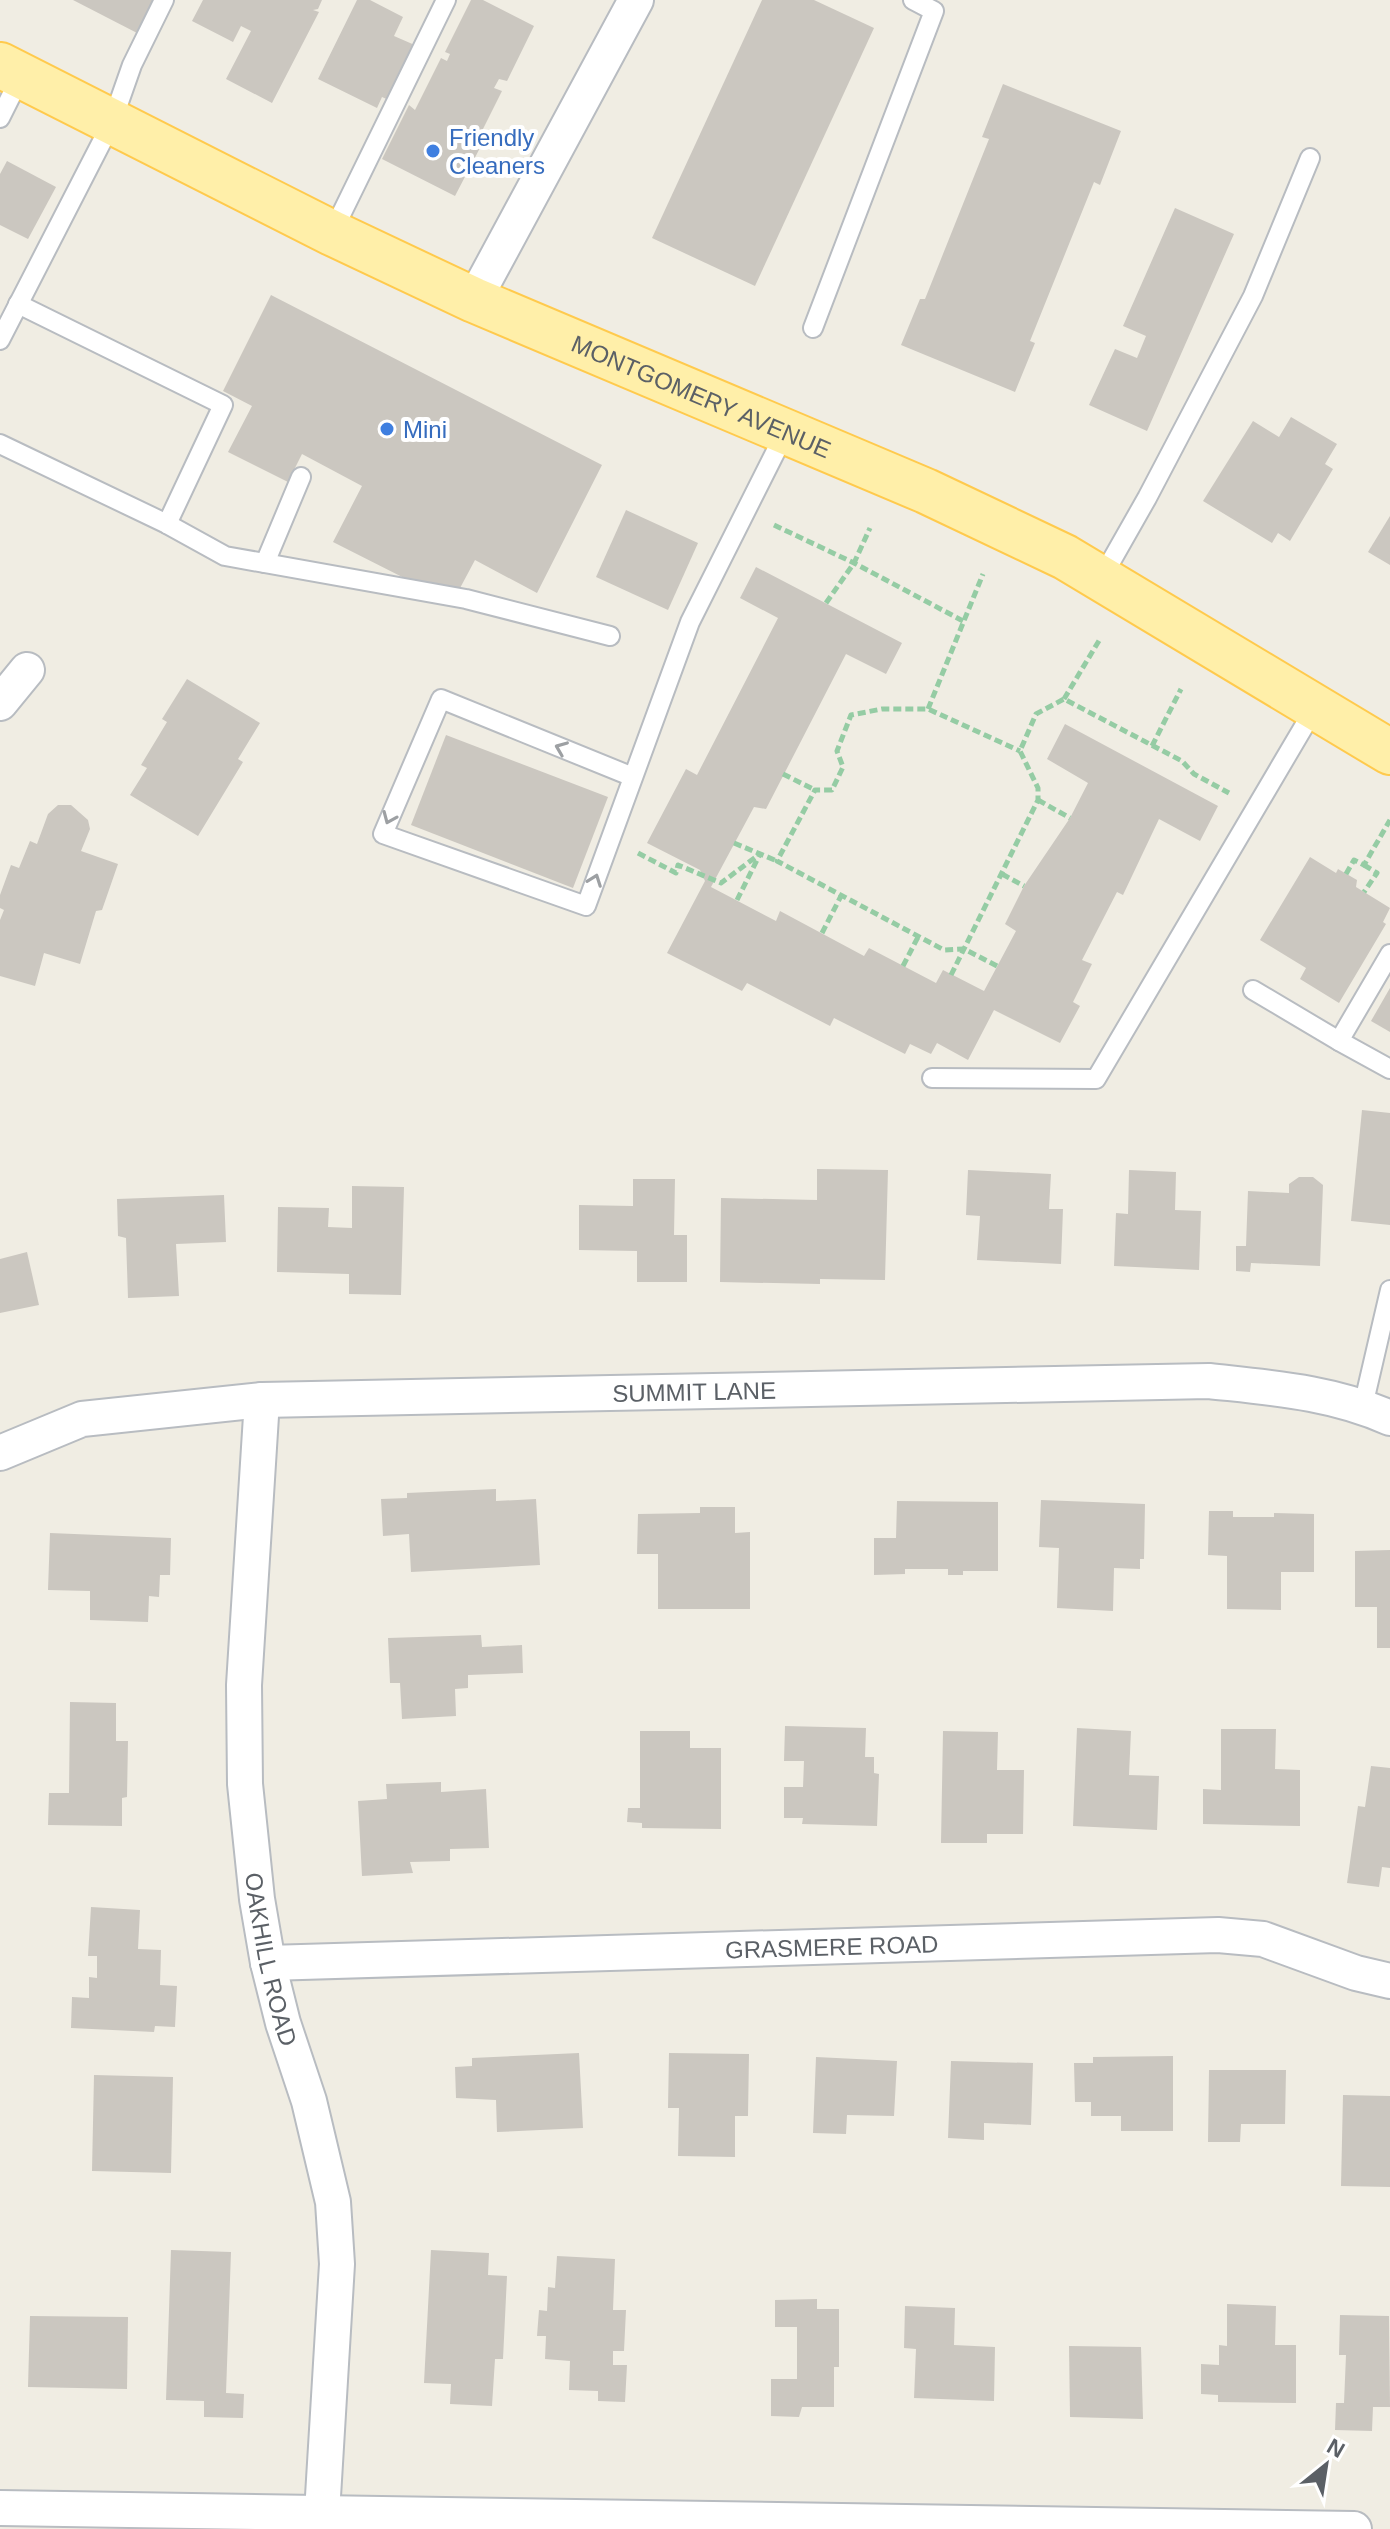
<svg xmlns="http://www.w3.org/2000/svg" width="1390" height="2529" viewBox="0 0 1390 2529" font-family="Arial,sans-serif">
	<rect width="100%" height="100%" fill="#f0ede3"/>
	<g fill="#cbc7c0">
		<polygon points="73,0 157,0 139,34"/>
		<polygon points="203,0 322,0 318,9 313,10 319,12 272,103 226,79 251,31 241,26 233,42 192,21"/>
		<polygon points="357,0 370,0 403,17 394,36 417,46 391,101 382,97 377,108 318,79"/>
		<polygon points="471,0 483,0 534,26 507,81 499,79 494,88 502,91 477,141 482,144 455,196 382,159 409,105 415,110 441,58 447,61 450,54 445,52"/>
		<polygon points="762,0 814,0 874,28 755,286 652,238"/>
		<polygon points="1003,84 1121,131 1100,185 1094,182 1030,341 1035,343 1015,392 901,345 920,299 925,299 989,139 982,137"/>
		<polygon points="7,161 56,187 28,239 0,225 0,174"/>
		<polygon points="1175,208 1234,234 1147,431 1089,405 1115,349 1137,358 1146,336 1123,326"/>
		<polygon points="271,295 602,465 537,593 475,560 459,590 420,586 333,542 362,486 302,454 288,482 228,452 252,406 223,391"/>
		<polygon points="1291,417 1337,444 1325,464 1333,469 1290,541 1278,533 1272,543 1203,501 1253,421 1279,437"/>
		<polygon points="626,510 698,543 668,610 596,577"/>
		<polygon points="1390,516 1390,565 1368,552"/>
		<polygon points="756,567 902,643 886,674 846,654 766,809 754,807 711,887 776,921 780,911 864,956 869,948 936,983 943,970 984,991 1016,931 1005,924 1024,886 1070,818 1088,783 1047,759 1065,724 1218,806 1200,841 1159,819 1123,895 1117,892 1082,960 1092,964 1073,1002 1080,1006 1060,1043 994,1010 968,1060 937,1043 931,1054 910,1044 905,1054 834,1018 830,1026 747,983 742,991 667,953 705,881 700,870 647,843 686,769 697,775 778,618 740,598"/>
		<polygon points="187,679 260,723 238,759 243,762 198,836 130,795 147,768 141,765 167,722 162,719"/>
		<polygon points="446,735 608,797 573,888 411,825"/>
		<polygon points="58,805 71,805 88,820 90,829 81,851 118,864 102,910 96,911 80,964 44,953 35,986 0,976 0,920 4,910 0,908 0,895 11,865 19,868 30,841 37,844 48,814"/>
		<polygon points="1310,857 1336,873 1338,869 1357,880 1356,887 1390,908 1383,922 1386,924 1339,1003 1300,979 1306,968 1260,940"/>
		<polygon points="1390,988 1390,1032 1371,1021"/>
		<polygon points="1362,1110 1390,1113 1390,1225 1351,1221"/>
		<polygon points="817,1169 888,1170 885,1280 820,1279 820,1284 720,1282 721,1198 817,1200"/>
		<polygon points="968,1170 1051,1174 1049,1209 1063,1209 1061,1264 977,1260 980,1216 966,1215"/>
		<polygon points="1129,1170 1176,1172 1175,1210 1201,1211 1199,1270 1114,1266 1116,1213 1128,1214"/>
		<polygon points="1299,1177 1313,1177 1323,1185 1320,1266 1251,1263 1250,1272 1236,1271 1236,1246 1246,1246 1248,1191 1289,1193 1289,1184"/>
		<polygon points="633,1179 675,1179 674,1235 687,1235 687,1282 637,1282 637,1251 579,1250 579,1205 633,1206"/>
		<polygon points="352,1186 404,1187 401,1295 349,1294 349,1274 277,1272 278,1207 329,1208 328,1227 352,1228"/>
		<polygon points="224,1195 226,1242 176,1244 179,1296 128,1298 126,1238 118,1236 117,1199"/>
		<polygon points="27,1252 39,1305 0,1313 0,1259"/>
		<polygon points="496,1489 496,1501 536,1499 540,1565 411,1572 409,1534 383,1536 381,1499 407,1498 407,1493"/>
		<polygon points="1041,1500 1145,1504 1144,1559 1140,1559 1140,1569 1114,1568 1113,1611 1057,1608 1059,1548 1039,1547"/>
		<polygon points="897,1501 998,1502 998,1571 963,1571 963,1575 948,1575 948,1569 905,1569 905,1574 874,1575 874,1538 896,1538"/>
		<polygon points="700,1507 735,1507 735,1533 750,1532 750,1609 658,1609 658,1554 637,1554 638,1514 700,1513"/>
		<polygon points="1209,1511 1233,1511 1233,1517 1274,1517 1274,1513 1314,1514 1314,1572 1281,1572 1281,1610 1227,1609 1227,1556 1208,1555"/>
		<polygon points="50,1533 171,1538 170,1575 160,1575 159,1597 149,1596 148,1622 90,1620 90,1591 48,1590"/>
		<polygon points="1390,1550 1390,1648 1377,1648 1377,1607 1355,1607 1355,1551"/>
		<polygon points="481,1635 482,1647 522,1645 523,1673 468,1675 468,1688 455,1689 456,1716 402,1719 400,1683 390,1683 388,1638"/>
		<polygon points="70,1702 116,1703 116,1741 128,1741 127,1797 122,1798 122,1826 48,1825 49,1793 69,1793"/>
		<polygon points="785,1726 866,1728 865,1757 874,1757 874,1773 879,1774 877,1826 802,1824 803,1818 784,1818 784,1787 803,1787 804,1761 784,1761"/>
		<polygon points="1077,1728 1131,1731 1129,1775 1159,1776 1157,1830 1073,1826"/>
		<polygon points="1221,1729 1276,1729 1275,1769 1300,1770 1300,1826 1203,1824 1203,1789 1221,1790"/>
		<polygon points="640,1731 690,1731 690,1748 721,1748 721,1829 642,1828 642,1823 627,1822 628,1808 640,1808"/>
		<polygon points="943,1731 998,1732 997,1770 1024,1770 1023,1834 987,1834 987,1843 941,1843"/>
		<polygon points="1371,1766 1390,1768 1390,1868 1382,1867 1379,1887 1347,1883 1358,1806 1365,1807"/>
		<polygon points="441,1782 441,1792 486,1789 489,1848 450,1849 450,1861 410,1862 413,1873 362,1876 358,1801 387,1799 386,1784"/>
		<polygon points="91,1907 140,1910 138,1949 161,1950 160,1985 177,1986 175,2027 155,2026 154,2032 71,2028 72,1997 89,1998 89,1977 97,1978 97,1956 88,1956"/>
		<polygon points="579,2053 583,2128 497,2132 496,2100 456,2098 455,2067 472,2066 472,2058"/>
		<polygon points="669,2053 749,2054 748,2116 735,2116 735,2157 678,2156 679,2108 668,2108"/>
		<polygon points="1173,2056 1173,2131 1121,2131 1121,2116 1091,2116 1091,2102 1075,2102 1074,2063 1093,2063 1093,2057"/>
		<polygon points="816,2057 897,2061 894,2116 847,2115 846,2134 813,2133"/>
		<polygon points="951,2061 1033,2063 1031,2125 984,2123 984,2140 948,2138"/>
		<polygon points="1209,2070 1286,2070 1285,2124 1241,2124 1240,2142 1208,2142"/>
		<polygon points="94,2075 173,2077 171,2173 92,2171"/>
		<polygon points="1343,2095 1390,2096 1390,2187 1341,2186"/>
		<polygon points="171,2250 231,2252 226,2393 244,2394 243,2418 204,2417 204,2401 166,2400"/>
		<polygon points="431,2250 489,2253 488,2275 507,2276 503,2359 495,2359 492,2406 450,2404 451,2384 424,2383"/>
		<polygon points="557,2256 615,2259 613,2310 626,2310 624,2351 613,2351 613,2365 627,2365 625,2402 598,2401 598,2391 569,2390 570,2361 545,2359 546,2336 537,2336 539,2310 547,2311 548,2287 555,2288"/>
		<polygon points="817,2299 817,2309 839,2309 839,2367 834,2367 834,2407 802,2407 799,2417 771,2416 771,2379 797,2379 797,2327 775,2327 775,2300"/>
		<polygon points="1227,2304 1276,2306 1275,2345 1296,2345 1296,2403 1218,2402 1218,2395 1201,2394 1201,2364 1219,2365 1219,2345 1227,2346"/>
		<polygon points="905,2306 955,2308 954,2345 995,2347 994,2401 914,2398 916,2349 904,2348"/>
		<polygon points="1340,2315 1389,2316 1390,2407 1373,2407 1372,2431 1335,2430 1336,2403 1344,2403 1346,2355 1339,2355"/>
		<polygon points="30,2316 128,2317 127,2389 28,2387"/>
		<polygon points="1069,2346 1141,2347 1143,2419 1070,2417"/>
	</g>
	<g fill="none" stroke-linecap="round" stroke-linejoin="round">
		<defs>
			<g id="service">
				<polyline points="0,118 21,76"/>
				<polyline points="332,233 446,0"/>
				<polyline points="18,304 223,405 167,524"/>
				<polyline points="813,328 934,11 913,0"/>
				<polyline points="0,340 112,122 132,65 164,0"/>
				<polyline points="0,444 167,524 225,556 466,599 610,636"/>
				<polyline points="265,563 301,477"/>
				<polyline points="1101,579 1147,498 1253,296 1310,158"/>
				<polyline points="633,777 441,699 383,834 586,906 690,622 785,433"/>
				<polyline points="1253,990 1339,1041 1390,954"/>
				<polyline points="1339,1041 1390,1069"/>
				<polyline points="932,1078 1096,1079 1316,706"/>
				<polyline points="1363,1406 1390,1290"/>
			</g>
			<g id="minor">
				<polyline points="474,300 636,0"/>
				<polyline points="0,703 27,670"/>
				<path id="s1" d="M262 1400 244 1685 245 1784 257 1899 268 1963 283 2023 309 2101 333 2202 337 2264 322 2513"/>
				<path id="s2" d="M0 1453 82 1419 262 1400 1209 1381C1272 1388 1332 1392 1390 1418"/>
				<path id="s3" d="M268 1963 1218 1935 1263 1939 1356 1973 1390 1981"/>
				<polyline points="0,2508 1354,2529"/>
			</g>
			<g id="primary">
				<path id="s4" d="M0 65 332 233 474 300 926 491 1065 557 1390 752"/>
			</g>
		</defs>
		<use href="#service" stroke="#b8bcc1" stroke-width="22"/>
		<use href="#minor" stroke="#b8bcc1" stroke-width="38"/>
		<use href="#primary" stroke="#ffca4d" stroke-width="48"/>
		<g stroke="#95cca4" stroke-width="5" stroke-dasharray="8 4" stroke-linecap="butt">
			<polyline points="774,525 854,563 965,622"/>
			<polyline points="826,603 854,563 870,528"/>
			<polyline points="1064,699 1100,639"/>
			<polyline points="928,709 983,574"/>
			<polyline points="1152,746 1181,689"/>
			<polyline points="783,774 815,790"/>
			<polyline points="1038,800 1070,818"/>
			<polyline points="734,843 777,861"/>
			<polyline points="638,853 676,873 678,865 721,883 761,853"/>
			<polyline points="1364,865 1377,873 1364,892"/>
			<polyline points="1002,874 1024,886"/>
			<polyline points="1346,874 1354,860 1364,865 1390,820"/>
			<polyline points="737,900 760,854"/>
			<polyline points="822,933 841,896"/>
			<polyline points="903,966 918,937"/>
			<polyline points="997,966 964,949 944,950 777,861 815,790 832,790 843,767 837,751 851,715 882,709 928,709 1020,751"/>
			<polyline points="951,975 1038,800 1038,788 1020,751 1036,714 1064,699 1182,761 1194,774 1229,793"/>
		</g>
		<use href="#service" stroke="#fff" stroke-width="18"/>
		<use href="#minor" stroke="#fff" stroke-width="34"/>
		<use href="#primary" stroke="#ffefa9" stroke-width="44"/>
	</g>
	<defs><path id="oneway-chevron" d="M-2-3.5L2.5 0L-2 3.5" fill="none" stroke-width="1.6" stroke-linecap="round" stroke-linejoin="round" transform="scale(2)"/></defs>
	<g stroke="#9da0a3">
		<use href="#oneway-chevron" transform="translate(561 748) rotate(-158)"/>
		<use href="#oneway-chevron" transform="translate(389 818) rotate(113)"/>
		<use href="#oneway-chevron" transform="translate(595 880) rotate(-70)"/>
	</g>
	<g fill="#3f7fe0" stroke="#fff" stroke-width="3">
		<circle cx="433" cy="151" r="8"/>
		<circle cx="387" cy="429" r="8"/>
	</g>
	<g text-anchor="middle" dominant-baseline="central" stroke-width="8" stroke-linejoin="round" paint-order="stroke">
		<g font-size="24" fill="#366cbe" stroke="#fff" text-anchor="start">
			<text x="449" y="137">Friendly<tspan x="449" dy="28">Cleaners</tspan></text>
			<text x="403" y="429">Mini</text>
		</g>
		<g font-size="24" fill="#5b6066" stroke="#fff">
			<text stroke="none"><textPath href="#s4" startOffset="776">MONTGOMERY AVENUE</textPath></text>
			<text stroke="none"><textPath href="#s2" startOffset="702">SUMMIT LANE</textPath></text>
			<text stroke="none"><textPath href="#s3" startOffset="564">GRASMERE ROAD</textPath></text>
			<text stroke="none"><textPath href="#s1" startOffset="562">OAKHILL ROAD</textPath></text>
		</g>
	</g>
	<g transform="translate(1326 2465) rotate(30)" stroke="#ffffff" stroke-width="6" paint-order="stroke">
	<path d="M0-6L14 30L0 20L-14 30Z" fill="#5b6066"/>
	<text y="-12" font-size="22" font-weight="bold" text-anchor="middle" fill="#5b6066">N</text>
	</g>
</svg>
